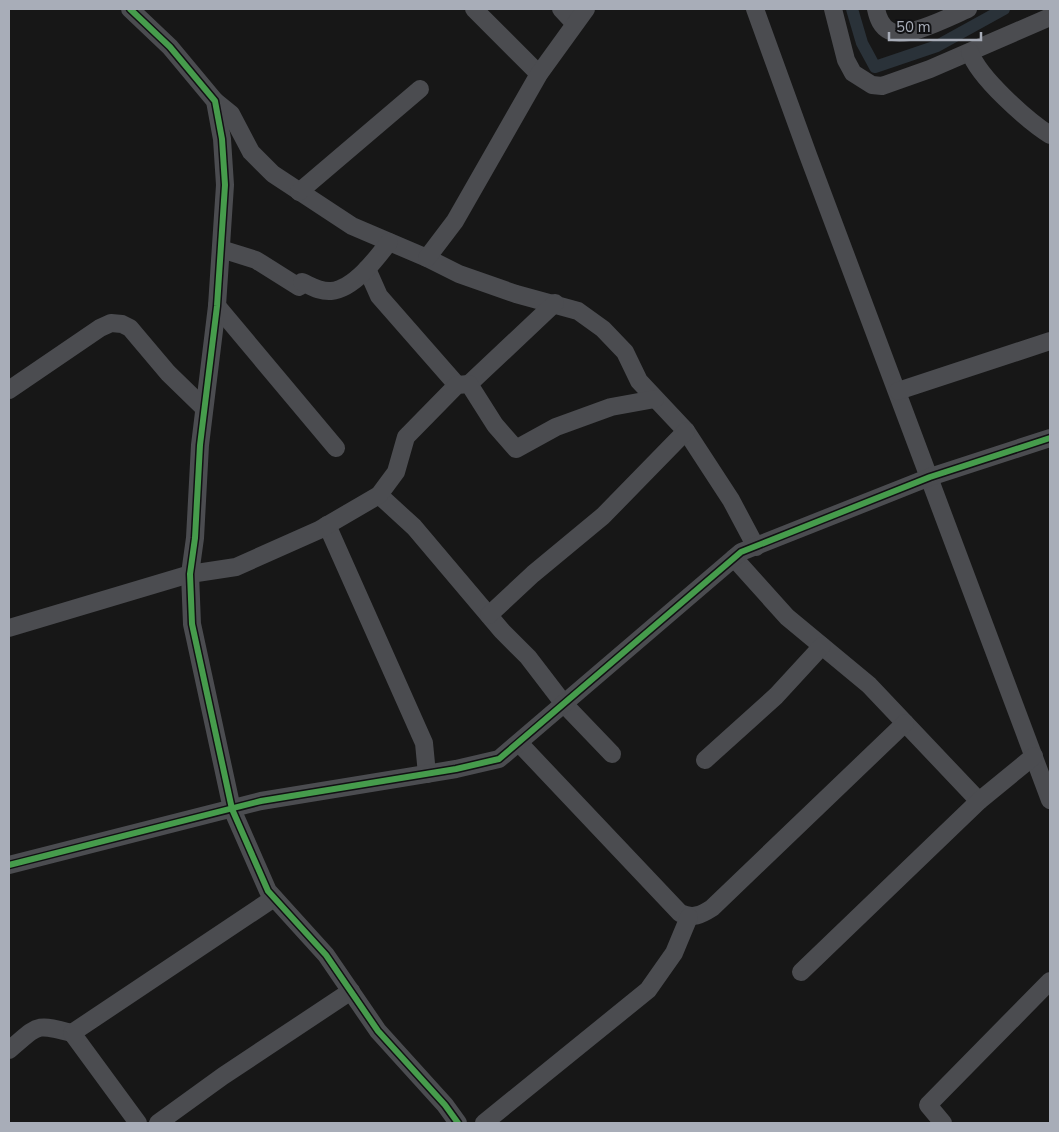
<svg xmlns="http://www.w3.org/2000/svg" width="1059" height="1132" viewBox="0 0 1059 1132" font-family="'Nunito Sans',sans-serif">
	<rect width="100%" height="100%" fill="#171717"/>
	<g fill="none" stroke-linecap="round" stroke-linejoin="round">
		<polyline stroke="#2a3239" stroke-width="12" points="852,9 862,43 875,67 937,46 1004,9"/>
		<g stroke="#4b4c50" stroke-width="18">
			<polyline points="130,9 170,47 215,101 222,139 225,185 217,306 200,445 195,538 190,574 192,624 232,809 268,891 326,955 378,1031 445,1105 458,1123"/>
			<polyline points="474,9 539,74"/>
			<polyline points="561,9 574,23"/>
			<polyline points="755,9 808,155 1050,800"/>
			<polyline points="833,9 846,60 853,73 872,85 882,86 930,69 1050,17"/>
			<path d="M876 9C878 18 881 27 890 31 906 40 951 16 968 9"/>
			<path d="M970 52C978 77 1028 121 1050 135"/>
			<polyline points="215,101 231,114 251,152 273,174 352,226 427,258 459,274 516,294 578,311 603,329 625,352 639,381 686,431 731,500 756,547"/>
			<polyline points="299,192 420,89"/>
			<polyline points="221,249 256,260 299,287"/>
			<polyline points="427,258 455,221 539,74 586,9"/>
			<polyline points="367,269 379,296 457,385"/>
			<path d="M302 282C311 286 320 292 331 291 354 289 377 258 389 242"/>
			<polyline points="217,306 336,448"/>
			<polyline points="469,384 555,303"/>
			<polyline points="9,390 100,328 111,323 122,324 130,328 168,373 204,408"/>
			<polyline points="898,391 1050,341"/>
			<polyline points="379,495 414,527 502,631 528,657 564,704 612,754"/>
			<polyline points="327,525 424,743 427,774"/>
			<polyline points="734,558 787,617 869,685 979,801"/>
			<polyline points="489,615 533,574 603,516 686,431"/>
			<polyline points="9,628 190,574 236,567 319,530 379,495 396,472 406,437 457,385 469,384 495,425 516,449 556,427 611,407 655,399"/>
			<path d="M520 744 680 913C693 919 701 915 712 908L905 723"/>
			<polyline points="705,760 776,696 822,646"/>
			<polyline points="9,865 261,801 456,769 499,759 741,552 930,477 1050,438"/>
			<polyline points="801,972 979,801 1034,756"/>
			<path d="M9 1050C39 1025 34 1023 72 1033"/>
			<polyline points="138,1123 72,1033 274,898"/>
			<polyline points="158,1123 223,1076 351,991"/>
			<polyline points="484,1123 648,990 674,953 689,917"/>
			<polyline points="943,1123 928,1105 1050,981"/>
		</g>
		<defs>
			<g id="cycleway">
				<polyline points="130,9 170,47 215,101 222,139 225,185 217,306 200,445 195,538 190,574 192,624 232,809 268,891 326,955 378,1031 445,1105 458,1123"/>
				<polyline points="9,865 261,801 456,769 499,759 741,552 930,477 1050,438"/>
			</g>
		</defs>
		<use href="#cycleway" stroke="#111113" stroke-width="9"/>
		<use href="#cycleway" stroke="#469c4c" stroke-width="6"/>
	</g>
	<rect width="1059" height="1132" fill="none" stroke="#a8adb8" stroke-width="20"/>
	<path d="M889 32v8h92v-8" fill="none" stroke="#a8adb8" stroke-width="2.5"/>
	<text x="896" y="32" font-size="15" fill="#a8adb8" stroke="#111113" stroke-width="4" paint-order="stroke">50 m</text>
</svg>
